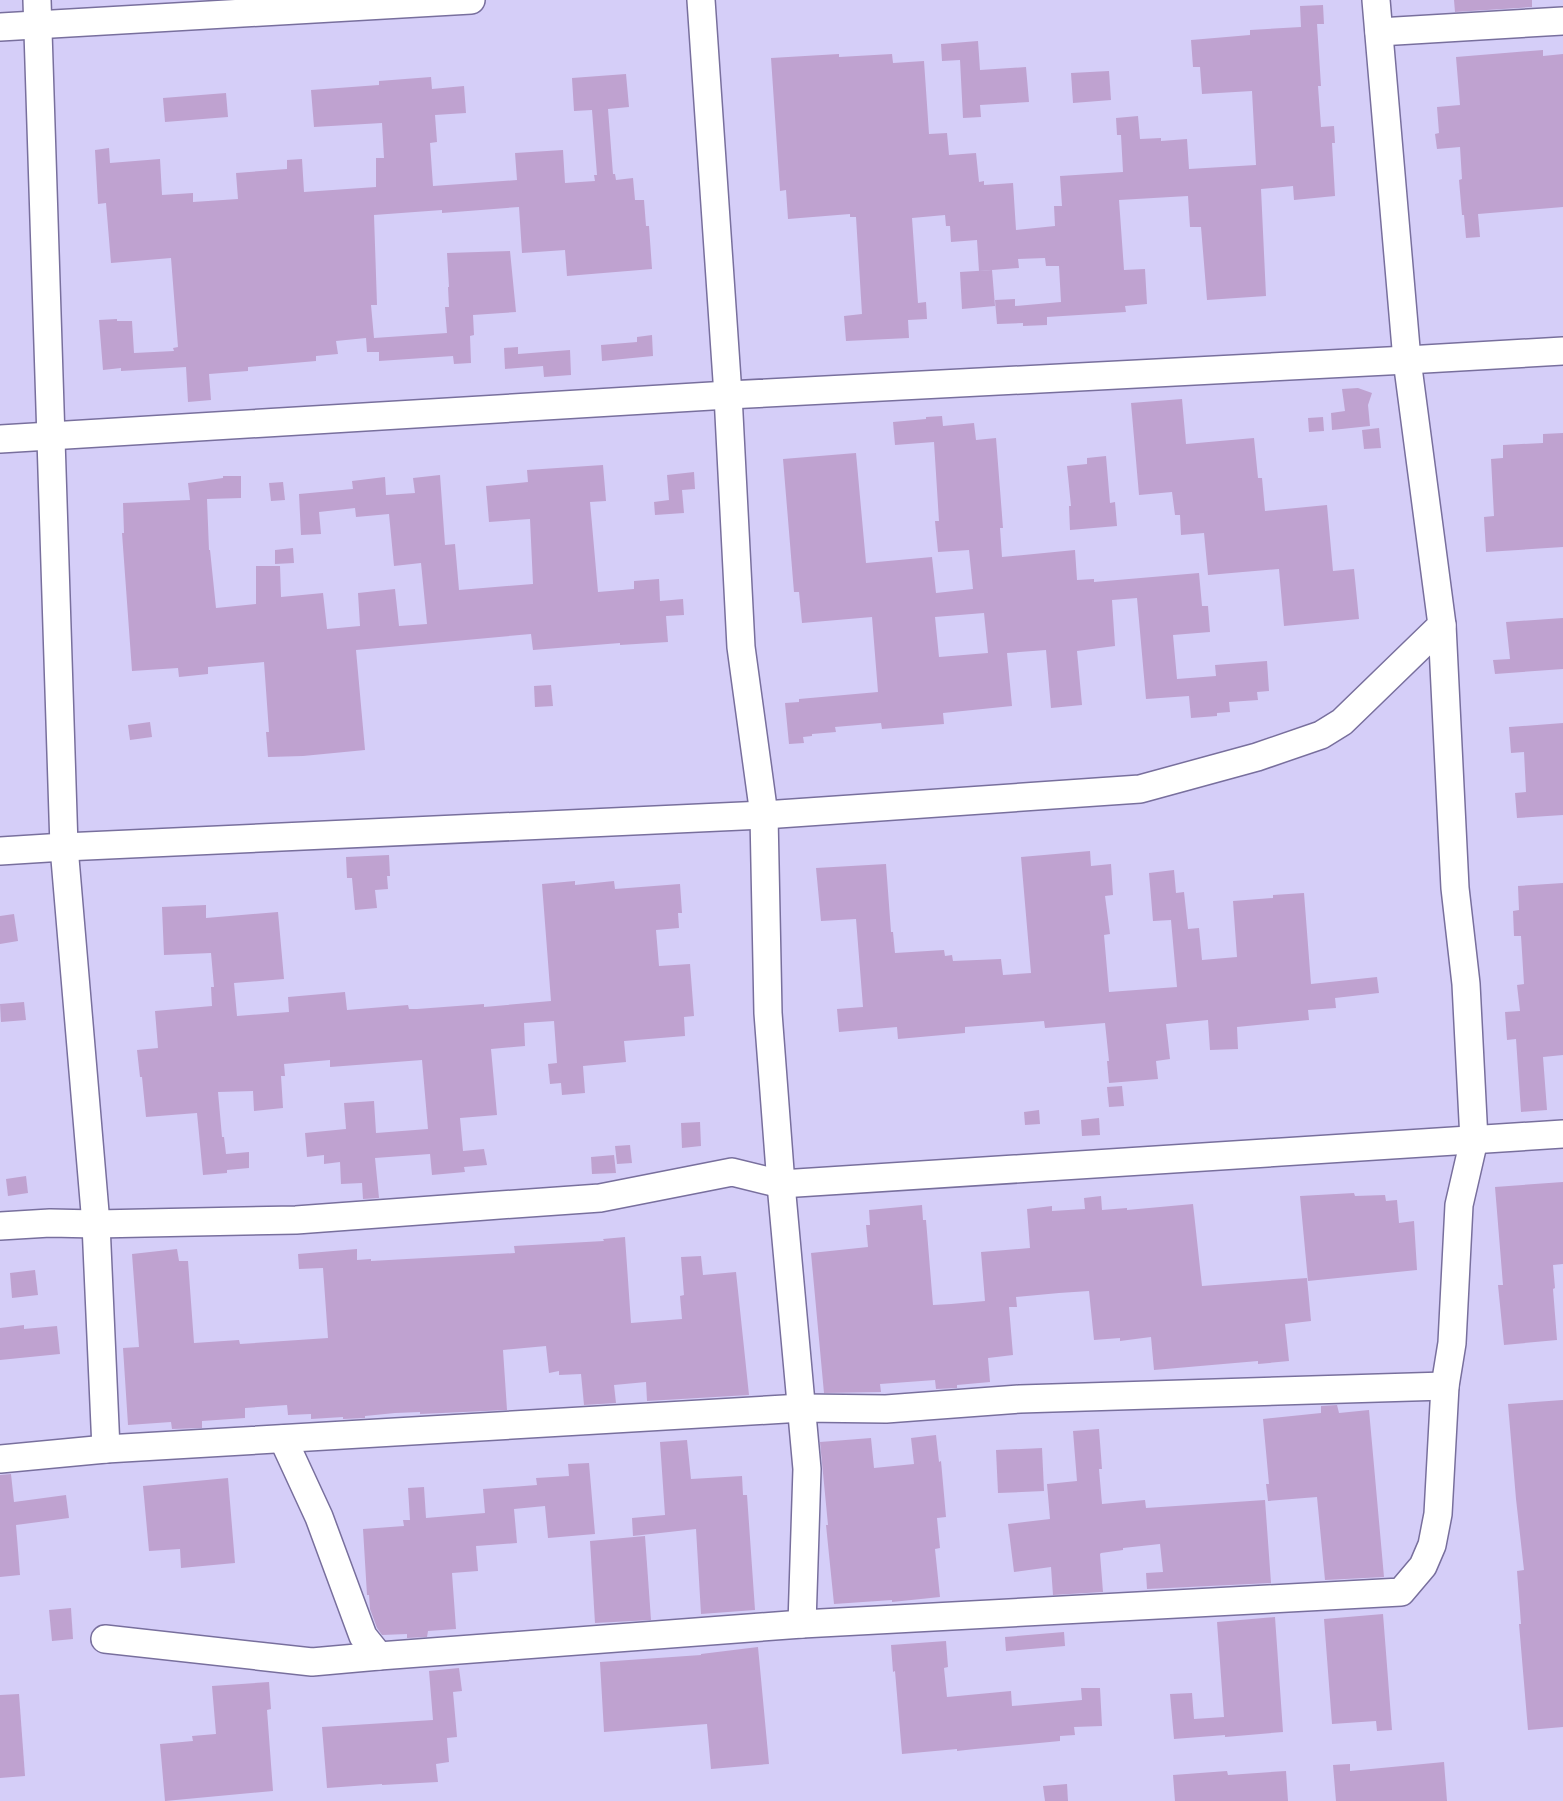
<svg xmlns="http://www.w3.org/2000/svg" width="1563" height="1801" viewBox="0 0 1563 1801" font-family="'Source Sans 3',sans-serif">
	<rect width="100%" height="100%" fill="#d5cef8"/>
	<g fill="#bfa2d0" fill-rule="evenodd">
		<polygon points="1454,0 1532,0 1532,7 1455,12"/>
		<polygon points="1323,5 1324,24 1317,24 1321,86 1318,86 1321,127 1334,126 1335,143 1332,143 1335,196 1294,200 1293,186 1261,189 1266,296 1207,300 1201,227 1190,227 1188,196 1119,200 1124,270 1145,269 1147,304 1125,306 1126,312 1047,317 1047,325 1023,326 1023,323 997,324 995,300 1015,299 1015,306 1061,302 1059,266 1046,266 1045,258 1018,259 1019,268 979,271 977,240 951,242 950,226 946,226 945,215 912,218 918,303 926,302 927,319 908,320 909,338 846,341 844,316 862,314 856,217 850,217 850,214 788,219 786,190 780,191 771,58 839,54 839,57 892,54 893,63 924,61 929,134 947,133 949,155 976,153 979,182 984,181 984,185 1013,183 1016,230 1055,226 1054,206 1062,206 1060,176 1123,172 1121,135 1117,135 1116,118 1138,116 1140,139 1161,138 1161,141 1187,139 1189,169 1256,165 1252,91 1202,94 1200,67 1193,67 1191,40 1250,35 1250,30 1301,27 1300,6"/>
		<polygon points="978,41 980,70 1026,67 1029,102 980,105 981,117 963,118 960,60 942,61 941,44"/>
		<polygon points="1543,50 1543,56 1563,54 1563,207 1478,214 1480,237 1466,238 1464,215 1462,215 1459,180 1462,179 1460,147 1437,149 1435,134 1439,133 1437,107 1460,105 1456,57"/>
		<polygon points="1109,71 1111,100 1073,103 1071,73"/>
		<polygon points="626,74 629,107 608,109 613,174 615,174 616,180 633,178 635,200 644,200 646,226 649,226 652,269 567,276 565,250 522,253 519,207 442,213 442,210 374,215 377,305 371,305 374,338 447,333 445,307 449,307 448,287 449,287 447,253 510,251 516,312 473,315 474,335 470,336 471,363 454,364 453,356 379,361 379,352 367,352 366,338 336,341 338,354 316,356 316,361 248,367 248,371 209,374 211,400 188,402 186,367 121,371 121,368 103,370 99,320 117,319 117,321 132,321 134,353 174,351 173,348 178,347 171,258 111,263 106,203 98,204 95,150 109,148 110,163 160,159 162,195 193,193 193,202 238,199 236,173 287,169 287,160 302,159 304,192 376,187 376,158 384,158 382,123 314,127 311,90 379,85 379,81 431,77 432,89 464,86 466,113 435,115 437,142 430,143 433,186 517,180 515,153 563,150 565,183 595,181 594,175 597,175 592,110 574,111 572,78"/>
		<polygon points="226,93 228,117 165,122 163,98"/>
		<polygon points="992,270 995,306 962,309 960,272"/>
		<polygon points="652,335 653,356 602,361 601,345 637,342 637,337"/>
		<polygon points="518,347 518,354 570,350 571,375 544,377 543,366 505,369 504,348"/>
		<polygon points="1358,388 1372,393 1368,405 1370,426 1332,430 1331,413 1345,411 1342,389"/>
		<polygon points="1182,399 1186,444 1254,438 1258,478 1262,478 1265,511 1327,505 1333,571 1354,569 1359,619 1284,626 1279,569 1208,575 1204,533 1181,535 1180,515 1175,515 1172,492 1139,495 1131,403"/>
		<path d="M942 416 943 426 974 423 976 440 996 438 1003 528H1000L1002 557 1075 550 1077 580 1094 579V582L1199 573 1202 606H1208L1210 632 1173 635 1177 679 1216 676 1215 665 1267 661 1269 691 1257 692 1258 700 1229 702 1230 712 1217 713V716L1191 718 1189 696 1146 699 1137 598 1112 600 1115 646 1077 651 1082 705 1051 708 1046 650 1007 653 1012 706 943 713 944 724 882 729 881 723 835 727 836 732 812 734V736L803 737 804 743 789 744 785 703 799 702V699L878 692 872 617 802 623 799 592H794L783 459 856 453 866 563 932 557 936 593 973 589 969 550 938 552 935 521H939L934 442 895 445 893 422 926 419V417ZM984 613 988 653 939 657 935 617Z"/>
		<polygon points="1323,417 1324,431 1309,432 1308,418"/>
		<polygon points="1379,428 1381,448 1364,449 1362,430"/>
		<polygon points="1563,433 1563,547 1486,552 1484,517 1494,516 1491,459 1503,458 1503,445 1543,443 1543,434"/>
		<polygon points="1106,456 1110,503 1115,502 1117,526 1070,530 1069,506 1071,506 1067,466 1087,464 1087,458"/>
		<polygon points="603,465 606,501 590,502 598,592 634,589 634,581 659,579 660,601 683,599 684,615 666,616 668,642 620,645 620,643 533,650 531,634 356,650 365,750 303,756 268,757 266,732 269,732 264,662 208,667 208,674 179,677 178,668 132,671 122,533 124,533 123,503 190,500 188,483 223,478 223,476 241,476 241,498 207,499 209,550 210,550 216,608 256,604 256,566 280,566 281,597 323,593 327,629 360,626 358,593 395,589 399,626 427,624 421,563 394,566 389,514 356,517 355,508 319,512 321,534 301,535 299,494 353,489 352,481 385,477 386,495 415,493 413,478 440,475 445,545 455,544 459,590 533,584 530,519 489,522 486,486 528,482 527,470"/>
		<polygon points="694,472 695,489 682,490 684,513 655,515 654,502 669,500 667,475"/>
		<polygon points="283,482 285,500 271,501 269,483"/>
		<polygon points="293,548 294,563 275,564 275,550"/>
		<polygon points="1563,618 1563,669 1495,674 1493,660 1510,659 1506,622"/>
		<polygon points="551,685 553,706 535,707 534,686"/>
		<polygon points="150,722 152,737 130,740 128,725"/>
		<polygon points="1563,723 1563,815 1517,818 1515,793 1526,792 1524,752 1511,753 1509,727"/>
		<polygon points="1090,851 1091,866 1111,864 1113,895 1105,896 1110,934 1104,935 1109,992 1177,987 1171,920 1153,921 1149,873 1174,870 1176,893 1184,892 1188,929 1199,928 1202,960 1237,957 1233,901 1273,898 1273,895 1304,893 1311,984 1377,977 1379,993 1335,998 1336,1008 1308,1010 1309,1020 1237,1027 1238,1049 1210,1050 1208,1020 1166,1024 1170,1059 1156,1061 1158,1079 1109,1083 1107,1061 1109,1061 1105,1023 1045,1028 1044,1021 965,1027 965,1033 898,1039 897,1027 839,1032 837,1009 863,1007 856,919 821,921 816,868 886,864 891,932 893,932 895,953 944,950 945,956 952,955 953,961 1001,959 1003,975 1031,973 1021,857"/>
		<polygon points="389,855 390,876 387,876 388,889 375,890 377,908 355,910 352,878 347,878 346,857"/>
		<polygon points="575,881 575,885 614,881 615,889 680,884 682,913 678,913 679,928 656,930 659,966 690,964 694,1016 684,1017 685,1036 624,1041 626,1062 583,1066 585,1093 562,1095 561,1083 550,1084 548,1064 557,1063 554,1021 524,1023 525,1046 491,1049 497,1115 460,1118 463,1151 484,1149 487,1165 464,1167 465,1172 432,1175 430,1154 375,1158 379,1198 363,1199 362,1183 341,1184 340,1162 324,1164 324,1155 307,1157 305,1133 346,1129 344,1103 374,1101 376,1133 428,1129 422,1060 330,1067 330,1060 284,1064 285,1076 281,1076 283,1108 254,1111 253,1091 218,1092 222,1137 224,1137 226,1154 249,1152 249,1168 227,1170 227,1173 203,1175 197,1113 146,1117 142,1077 140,1077 137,1050 158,1048 155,1011 212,1006 211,987 214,987 211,953 164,955 162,907 206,905 206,918 278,912 284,979 234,983 237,1016 289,1012 288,997 345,992 347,1010 408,1005 409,1009 417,1009 484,1004 484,1007 551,1001 542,884"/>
		<polygon points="1563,883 1563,1055 1543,1057 1547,1110 1521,1112 1516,1039 1507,1040 1505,1012 1520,1011 1517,985 1524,984 1521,936 1514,936 1513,911 1519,910 1518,886"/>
		<polygon points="14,914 18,941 0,944 0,916"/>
		<polygon points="24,1002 26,1020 1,1022 0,1004"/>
		<polygon points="1122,1086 1124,1106 1109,1107 1107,1087"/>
		<polygon points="1039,1110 1040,1124 1025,1125 1024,1112"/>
		<polygon points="1099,1118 1100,1135 1082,1136 1081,1120"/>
		<polygon points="700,1122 701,1146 682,1148 681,1123"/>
		<polygon points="630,1145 632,1163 617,1164 615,1146"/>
		<polygon points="614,1155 616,1173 592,1174 591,1157"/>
		<polygon points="26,1176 28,1193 8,1196 6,1179"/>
		<polygon points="1563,1182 1563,1264 1553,1265 1555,1288 1553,1289 1557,1340 1504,1345 1498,1285 1503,1285 1495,1187"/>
		<polygon points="1354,1193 1355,1196 1385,1195 1386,1201 1397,1200 1399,1223 1414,1221 1417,1270 1308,1281 1300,1196"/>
		<polygon points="1101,1196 1102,1210 1127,1208 1127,1210 1193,1204 1202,1286 1307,1278 1311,1321 1285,1324 1289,1361 1258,1364 1258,1361 1154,1370 1151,1337 1120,1341 1120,1338 1094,1340 1089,1291 1059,1293 1016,1297 1017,1307 1009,1307 1013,1355 988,1358 990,1382 957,1385 957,1388 936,1389 935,1380 880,1384 881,1392 824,1393 811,1253 868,1247 866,1225 870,1225 869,1210 922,1205 923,1220 926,1220 933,1305 951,1304 985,1301 981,1252 1030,1248 1027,1209 1052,1206 1052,1211 1085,1209 1084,1198"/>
		<polygon points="625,1237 631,1323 682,1319 680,1296 684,1295 681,1257 701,1256 703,1275 736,1272 749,1395 647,1401 646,1382 614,1385 616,1403 584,1405 581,1374 559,1375 559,1371 549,1373 546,1346 503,1350 507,1410 420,1414 420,1412 395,1413 365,1416 365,1418 343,1419 343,1417 311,1419 311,1414 288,1415 287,1405 245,1408 245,1418 202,1421 202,1428 172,1429 171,1422 128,1425 123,1348 139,1347 132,1254 177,1249 179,1261 188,1261 194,1343 239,1340 240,1344 328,1338 323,1268 299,1269 298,1254 357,1249 357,1260 371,1259 371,1261 515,1253 514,1246 604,1241 603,1239"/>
		<polygon points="35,1270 38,1295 12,1298 10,1273"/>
		<polygon points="24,1325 24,1329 57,1326 60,1354 0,1360 0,1328"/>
		<polygon points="1563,1400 1563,1727 1528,1730 1519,1624 1521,1624 1517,1571 1524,1570 1516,1499 1508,1404"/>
		<polygon points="1337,1405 1339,1413 1369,1410 1384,1577 1325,1580 1317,1497 1268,1501 1266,1484 1269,1484 1263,1419 1321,1413 1321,1406"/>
		<polygon points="1099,1429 1102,1469 1099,1469 1102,1504 1145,1500 1146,1508 1265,1500 1271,1583 1147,1589 1146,1573 1163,1572 1160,1544 1123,1548 1123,1550 1101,1553 1100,1554 1103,1592 1053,1595 1051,1567 1014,1572 1008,1524 1050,1519 1047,1484 1077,1481 1073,1431"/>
		<polygon points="936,1435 939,1462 941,1461 946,1517 937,1518 940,1548 935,1549 940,1597 892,1602 892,1600 834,1604 826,1525 828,1525 820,1442 871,1438 874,1468 914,1464 911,1438"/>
		<polygon points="687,1440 691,1479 742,1476 743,1495 747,1495 755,1610 701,1614 696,1529 633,1536 632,1518 665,1515 660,1442"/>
		<polygon points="1042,1448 1044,1491 998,1493 996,1450"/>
		<polygon points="589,1463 595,1534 548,1538 545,1506 514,1509 517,1543 476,1546 478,1571 452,1573 456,1629 428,1631 427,1637 407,1638 407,1634 382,1635 377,1628 370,1609 369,1595 367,1595 363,1529 404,1526 403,1520 410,1520 408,1488 424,1487 426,1518 485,1513 483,1489 537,1485 536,1478 569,1476 568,1464"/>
		<polygon points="11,1474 14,1502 66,1495 69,1518 16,1525 20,1575 0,1577 0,1475"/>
		<polygon points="228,1478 235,1563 181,1568 180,1549 149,1551 143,1486"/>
		<polygon points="645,1536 651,1620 595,1623 590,1541"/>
		<polygon points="71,1608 73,1639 52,1641 49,1610"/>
		<polygon points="1383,1614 1392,1730 1377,1731 1376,1721 1332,1724 1324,1619"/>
		<polygon points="1275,1617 1283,1732 1225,1737 1225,1735 1174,1739 1170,1694 1192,1693 1194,1719 1224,1717 1217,1622"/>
		<polygon points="1064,1632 1065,1646 1006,1651 1005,1637"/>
		<polygon points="946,1641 948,1667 944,1668 947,1697 1011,1691 1012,1706 1082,1700 1081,1688 1100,1688 1102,1726 1074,1727 1075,1735 1060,1736 1060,1741 975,1749 957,1751 957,1749 902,1754 895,1671 893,1672 891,1645"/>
		<polygon points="758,1647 769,1764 711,1769 707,1724 604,1732 600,1662 701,1655 701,1654"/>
		<polygon points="459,1668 462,1691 453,1692 457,1737 447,1738 449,1762 436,1764 438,1782 382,1785 382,1784 327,1788 322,1727 433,1720 429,1671"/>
		<polygon points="269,1682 271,1709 267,1710 273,1791 165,1801 160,1744 193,1741 192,1736 216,1734 212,1686"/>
		<polygon points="19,1694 25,1776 0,1778 0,1695"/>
		<polygon points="1444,1762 1447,1801 1336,1801 1333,1765 1350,1764 1350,1771"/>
		<polygon points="1227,1771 1228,1775 1286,1771 1288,1801 1175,1801 1173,1775"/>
		<polygon points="1067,1784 1068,1801 1045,1801 1043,1786"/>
	</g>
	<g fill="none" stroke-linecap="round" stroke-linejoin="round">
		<defs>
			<g id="minor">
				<polyline points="37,0 64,847 96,1224 106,1449"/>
				<polyline points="701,0 728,395 741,647 764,815 768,1013 781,1184 807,1469 802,1624"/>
				<polyline points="0,27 471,0"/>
				<polyline points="1379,32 1563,21"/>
				<polyline points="0,439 728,395 1407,360 1563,351"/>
				<polyline points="0,851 64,847 764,815 1140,789 1257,757 1321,735 1342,722 1442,625 1407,360 1376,0"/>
				<polyline points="0,1226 50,1223 96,1224 296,1220 486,1206 600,1198 732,1172 781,1184 1563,1134"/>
				<polyline points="283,1439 319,1517 363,1636 379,1656 802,1624 1401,1592 1423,1566 1432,1545 1438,1514 1445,1386 1452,1343 1459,1205 1474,1140 1466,984 1455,888 1442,625"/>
				<polyline points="0,1459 106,1449 802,1408 886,1409 1020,1399 1445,1386"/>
				<polyline points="105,1639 312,1662 379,1656"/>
			</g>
		</defs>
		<use href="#minor" stroke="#786f9d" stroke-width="30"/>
		<use href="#minor" stroke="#fff" stroke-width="27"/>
	</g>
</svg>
